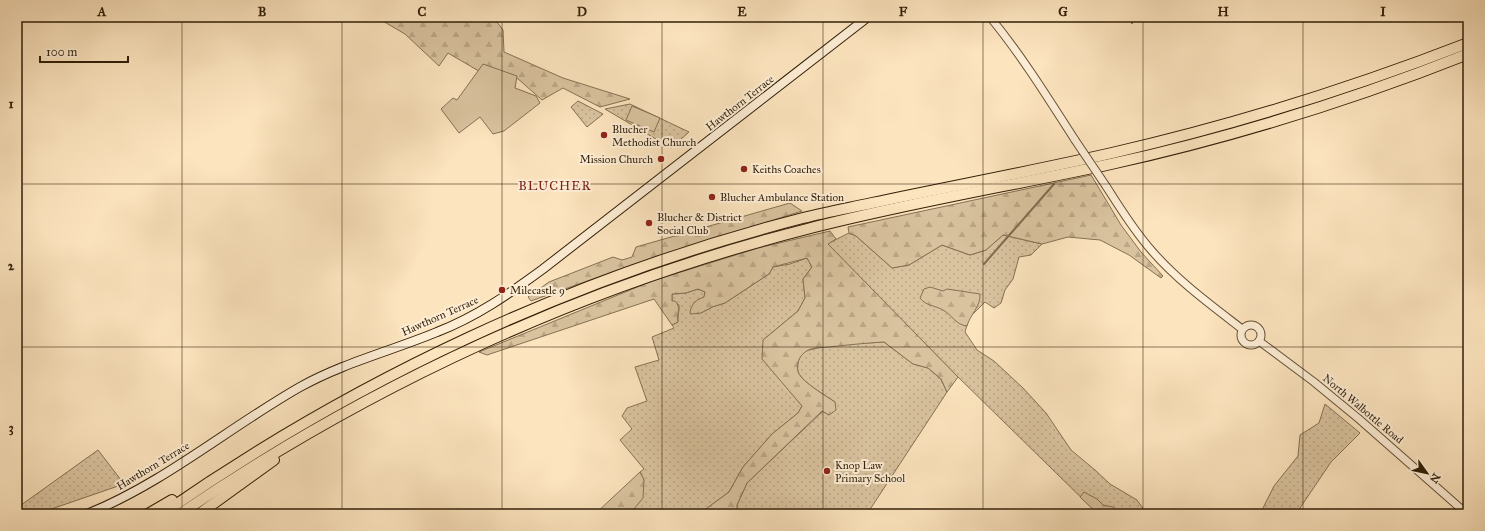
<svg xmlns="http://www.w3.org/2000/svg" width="1485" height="531" viewBox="0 0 1485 531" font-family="'IM FELL Great Primer',serif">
	<defs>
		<pattern id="grass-dots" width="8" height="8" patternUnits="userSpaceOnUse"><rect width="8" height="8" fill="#d9c39f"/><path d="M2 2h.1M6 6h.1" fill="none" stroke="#bba787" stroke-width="1.8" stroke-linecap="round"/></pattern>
		<pattern id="forest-firs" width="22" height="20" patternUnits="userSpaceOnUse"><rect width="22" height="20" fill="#d9c39f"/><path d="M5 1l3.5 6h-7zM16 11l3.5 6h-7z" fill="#bba787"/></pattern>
	</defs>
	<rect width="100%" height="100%" fill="#fce4be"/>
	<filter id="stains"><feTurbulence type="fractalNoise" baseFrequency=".005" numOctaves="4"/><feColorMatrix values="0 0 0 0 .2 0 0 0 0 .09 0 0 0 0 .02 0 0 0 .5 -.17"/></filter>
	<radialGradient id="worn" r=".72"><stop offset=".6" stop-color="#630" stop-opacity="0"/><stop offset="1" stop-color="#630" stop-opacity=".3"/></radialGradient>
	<g fill="url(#grass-dots)" stroke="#857153">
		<polygon points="578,101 603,114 587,127 571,107"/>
		<polygon points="630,104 689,132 671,148 605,109"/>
		<polygon points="849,233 856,236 892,268 909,265 942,245 970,255 986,250 1003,235 1042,244 1031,255 1019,257 1013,279 1005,290 1001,303 994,308 985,302 969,318 965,332 977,350 994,361 1023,388 1046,413 1071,450 1095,470 1110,484 1137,500 1147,514 1098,514 958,377 827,244"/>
		<path d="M807 258 812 267 803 279 805 298 798 311 763 340 788 388 802 406 798 413 772 434 743 467 729 492 699 514H627L634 509 644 480 640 472 644 469 620 440 632 429 622 416 627 408 647 401 635 367 659 360 652 337 674 328 672 325 678 322C677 315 680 311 679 305L672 301V294L686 293 698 289 705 292 701 313 712 307 725 303 769 274 773 267 790 264Z"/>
		<path d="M884 342 913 364 928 368 941 379 947 392 867 514H737V505L747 483 823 411 829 415 835 402C826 396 804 383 799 374 796 368 798 358 803 353 812 345 870 343 884 342Z"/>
		<polygon points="1325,404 1360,433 1331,462 1296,514 1260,514 1274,486 1298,456 1300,435 1319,423"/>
		<polygon points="98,450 124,484 37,514 17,514 17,508"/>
	</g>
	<g fill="url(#forest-firs)" stroke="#857153">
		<polygon points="376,17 455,17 497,22 503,30 504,52 563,78 630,99 600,107 563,88 542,100 517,78 477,70 448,53 439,66 405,34"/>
		<polygon points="1091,175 1121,225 1141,252 1163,276 1161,278 1129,255 1100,240 1068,237 1042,244 1003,235 986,250 970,255 942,245 909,265 892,268 856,236 849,233 848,227"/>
		<polygon points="790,203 802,211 635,264 531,301 528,297 549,282 613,257 622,260 632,257 636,247"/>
		<path d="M830 231 836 239 828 244 958 377 947 392 941 379 928 368 913 364 884 342C866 343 847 345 829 347 823 348 816 347 811 349 801 352 794 364 799 374 804 383 826 396 835 402L836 410 829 415 822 411 747 483 737 505V514H699L729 492 743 467 772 434 798 413 802 406 762 359 763 340 798 311 805 298 803 279 812 267 807 258 773 267 769 274 725 303 712 307 701 313 691 314 690 312C692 303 696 300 704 297L705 292 698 289 686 293 672 294V301H675C682 308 676 313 678 322L672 325 654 299 487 355 479 352 652 281 758 248Z"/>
		<path d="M930 287 943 291 947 289 980 294C981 306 970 315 967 326 956 325 952 315 943 310 934 305 926 306 920 298L924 289Z"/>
		<polygon points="640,472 644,480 643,498 634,509 627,514 595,514"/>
		<polygon points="1084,492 1097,499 1103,505 1113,507 1123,514 1098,514 1080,497"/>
	</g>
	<g fill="#d9c39f" stroke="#857153">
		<polygon points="483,64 517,76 515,88 536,96 540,103 504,131 493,134 480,117 459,133 441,109 453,98 457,100"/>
		<polygon points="632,106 660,118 654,132 626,120"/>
	</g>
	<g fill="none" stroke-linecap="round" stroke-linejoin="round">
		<g stroke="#816d50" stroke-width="2">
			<polyline points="1132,23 1135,17"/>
			<polyline points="984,264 1054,184"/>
		</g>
		<defs>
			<g id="tertiary">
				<path d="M990 17C1022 56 1048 98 1075 140"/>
				<path d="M1106 186C1120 208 1134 231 1152 251 1178 281 1211 305 1242 329"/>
				<circle cx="1251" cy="335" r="10"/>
				<polyline points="1259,341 1314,382 1359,419 1467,514"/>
			</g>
			<path id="secondary" d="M87 514C164 483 228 428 300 387 343 363 391 351 437 332 476 317 509 294 543 269L868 17"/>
			<g id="trunk">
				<polyline points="148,514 172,500"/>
				<path d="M162 514C356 379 573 277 803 218 826 212 849 208 872 203 952 186 1033 171 1112 153 1234 125 1352 88 1468 43"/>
				<path d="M180 514C371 384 583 286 807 229 907 203 1010 186 1111 164 1233 137 1352 100 1468 54"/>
				<polyline points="199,514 274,460"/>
			</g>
		</defs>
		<use href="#tertiary" stroke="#645035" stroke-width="9"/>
		<use href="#secondary" stroke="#311f07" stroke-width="10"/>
		<use href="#trunk" stroke="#311f07" stroke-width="12"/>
		<use href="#tertiary" stroke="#fdedd5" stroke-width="7"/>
		<use href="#secondary" stroke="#fdedd5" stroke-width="8"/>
		<use href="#trunk" stroke="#fce4be" stroke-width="10"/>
		<defs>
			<polyline id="tertiary-bridge" points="1075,140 1106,186"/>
		</defs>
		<use href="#tertiary-bridge" stroke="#645035" stroke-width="9" stroke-linecap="butt"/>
		<use href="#tertiary-bridge" stroke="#fdedd5" stroke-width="7"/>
	</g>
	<path fill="none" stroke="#311f07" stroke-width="1" stroke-opacity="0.55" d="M182 17V514M342 17V514M502 17V514M662 17V514M823 17V514M983 17V514M1143 17V514M1303 17V514M17 184H1468M17 347H1468"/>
	<g fill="#8f2418" stroke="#fdedd5" stroke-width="1.5">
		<circle cx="604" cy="135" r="4"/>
		<circle cx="661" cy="159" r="4"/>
		<circle cx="744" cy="169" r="4"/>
		<circle cx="712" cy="197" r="4"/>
		<circle cx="649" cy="223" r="4"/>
		<circle cx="502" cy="290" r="4"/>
		<circle cx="827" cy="471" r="4"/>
	</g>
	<g text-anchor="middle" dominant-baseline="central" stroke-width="4" stroke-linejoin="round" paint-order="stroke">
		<g font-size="11" fill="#311f07" stroke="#fdedd5">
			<text transform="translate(740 103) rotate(-38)">Hawthorn Terrace</text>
			<text transform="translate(440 316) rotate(-24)">Hawthorn Terrace</text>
			<text transform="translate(1363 409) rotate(40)">North Walbottle Road</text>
			<text transform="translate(153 466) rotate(-31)">Hawthorn Terrace</text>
		</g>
		<g font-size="11" fill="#311f07" stroke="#fdedd5" text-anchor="start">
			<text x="612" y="129">Blucher<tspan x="612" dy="13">Methodist Church</tspan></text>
			<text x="653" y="159" text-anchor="end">Mission Church</text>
			<text x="752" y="169">Keiths Coaches</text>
			<text x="720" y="197">Blucher Ambulance Station</text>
			<text x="657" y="217">Blucher &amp; District<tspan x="657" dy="13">Social Club</tspan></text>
			<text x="510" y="290">Milecastle 9</text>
			<text x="835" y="465">Knop Law<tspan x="835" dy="13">Primary School</tspan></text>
		</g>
		<g font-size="13" letter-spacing="1" fill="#7a1f14" stroke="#fdedd5">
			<text x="555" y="186">BLUCHER</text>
		</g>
	</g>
	<rect width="1485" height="531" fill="none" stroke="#fce4be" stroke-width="44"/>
	<g transform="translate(1427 473) rotate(123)" stroke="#fdedd5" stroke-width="3" paint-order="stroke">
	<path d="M0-3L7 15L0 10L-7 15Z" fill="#311f07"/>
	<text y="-6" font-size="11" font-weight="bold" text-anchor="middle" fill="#311f07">N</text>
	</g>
	<path d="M40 56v6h88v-6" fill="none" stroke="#311f07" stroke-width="2"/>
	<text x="46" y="56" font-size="12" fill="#311f07" stroke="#fdedd5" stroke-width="3" paint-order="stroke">100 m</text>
	<rect x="22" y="22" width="1441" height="487" fill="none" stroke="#311f07" stroke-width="1.5"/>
	<g font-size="13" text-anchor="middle" font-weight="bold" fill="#311f07">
		<text x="102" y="16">A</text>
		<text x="262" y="16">B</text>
		<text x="422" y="16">C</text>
		<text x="582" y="16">D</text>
		<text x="742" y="16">E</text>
		<text x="903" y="16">F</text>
		<text x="1063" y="16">G</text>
		<text x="1223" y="16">H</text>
		<text x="1383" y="16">I</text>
		<text x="11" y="108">1</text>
		<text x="11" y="270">2</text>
		<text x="11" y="432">3</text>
	</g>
	<rect width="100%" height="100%" filter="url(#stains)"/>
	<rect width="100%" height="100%" fill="url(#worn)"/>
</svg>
